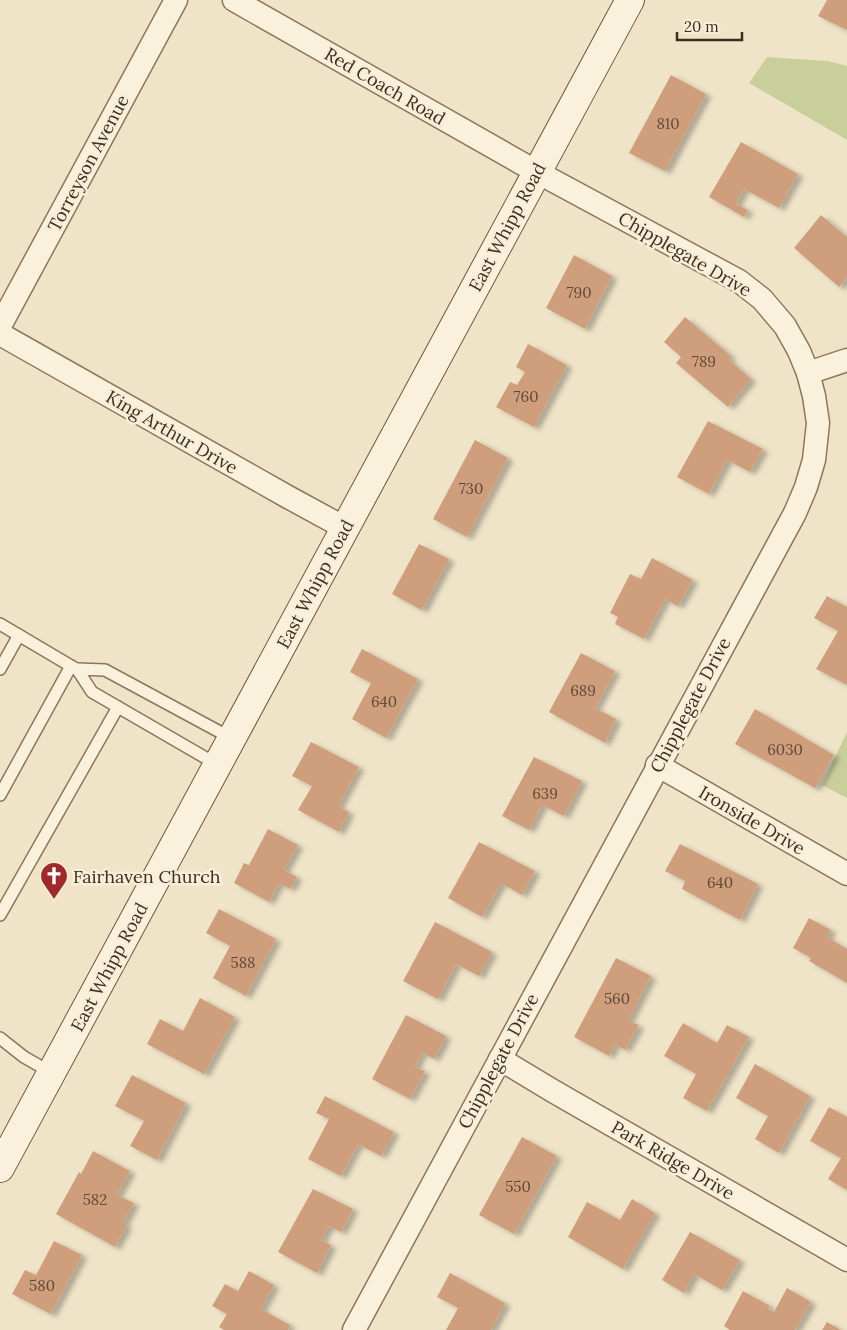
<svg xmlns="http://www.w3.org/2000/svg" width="847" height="1330" viewBox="0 0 847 1330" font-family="Lora,serif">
	<defs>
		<filter id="shadow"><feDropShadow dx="5.5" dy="3" stdDeviation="2.5" flood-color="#0004"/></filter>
	</defs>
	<rect width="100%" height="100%" fill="#f0e4c8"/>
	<g fill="#c9cf9b">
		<polygon points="767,57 828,61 847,66 847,140 749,83"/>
		<polygon points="847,732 847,798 822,785"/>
	</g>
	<g fill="#cf9f7d" filter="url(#shadow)">
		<polygon points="827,0 847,0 847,30 818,16"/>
		<polygon points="671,75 706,94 665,171 629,153"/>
		<polygon points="741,142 798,174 779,208 744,189 736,204 748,210 744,217 709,197"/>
		<polygon points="821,215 847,237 847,277 839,287 794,248"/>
		<polygon points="574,255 612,276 585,329 546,308"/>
		<polygon points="685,317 731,356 728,359 751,379 728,407 676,363 681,357 664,342"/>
		<polygon points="528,344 567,365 534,427 496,407 510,382 517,385 525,372 516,367"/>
		<polygon points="708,421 763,449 750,472 727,460 709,494 677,477"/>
		<polygon points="475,440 508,458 467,537 433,519"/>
		<polygon points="419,544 449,559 422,610 392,594"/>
		<polygon points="652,558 693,580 678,606 665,599 644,639 615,624 618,617 610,613 630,574 641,579"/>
		<polygon points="827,596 847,607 847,685 816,669 838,631 814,618"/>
		<polygon points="362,649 418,679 386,738 352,719 371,683 350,672"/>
		<polygon points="581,653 615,671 595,708 616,719 605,743 549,712"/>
		<polygon points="755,709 834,755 815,788 735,744"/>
		<polygon points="311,742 359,767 338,806 349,812 339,832 298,810 312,786 292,776"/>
		<polygon points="534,757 582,781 564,816 542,805 529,830 502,816"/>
		<polygon points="268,829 298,845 284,870 297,877 290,889 279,883 269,902 234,883 244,863 249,865"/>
		<polygon points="479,842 535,871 522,895 501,883 482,917 448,898"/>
		<polygon points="680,844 758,884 740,920 682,889 685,881 665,871"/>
		<polygon points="219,909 276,939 246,996 213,978 230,946 206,933"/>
		<polygon points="809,918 831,930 827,937 847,949 847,983 809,961 811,958 793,948"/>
		<polygon points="435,922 492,952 479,976 456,964 438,999 403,981"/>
		<polygon points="616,958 651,976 628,1021 639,1025 625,1050 615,1044 609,1056 574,1037"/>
		<polygon points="200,998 235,1017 204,1074 147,1044 160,1019 183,1031"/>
		<polygon points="406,1015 446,1036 434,1059 422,1052 415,1067 425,1071 410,1099 372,1079"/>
		<polygon points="683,1023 717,1043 727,1025 749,1037 707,1111 683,1098 696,1074 664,1056"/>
		<polygon points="755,1064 810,1096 779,1153 755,1139 768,1116 736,1098"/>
		<polygon points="132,1075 186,1103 157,1160 130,1146 144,1121 115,1106"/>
		<polygon points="325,1096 394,1132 381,1156 358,1144 341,1176 308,1159 329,1119 316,1113"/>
		<polygon points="829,1107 847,1117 847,1190 828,1179 841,1158 810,1141"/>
		<polygon points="522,1137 557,1156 514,1234 479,1215"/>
		<polygon points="93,1151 130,1171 117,1195 134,1203 123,1223 127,1225 115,1247 56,1214 79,1172 81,1174"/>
		<polygon points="313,1189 353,1209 341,1232 329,1226 321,1240 331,1245 317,1273 278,1252"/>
		<polygon points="632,1199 655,1213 623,1269 568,1237 587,1202 620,1220"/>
		<polygon points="690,1232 740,1260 722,1290 694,1274 684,1293 662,1280"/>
		<polygon points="54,1241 82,1255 51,1314 12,1294 25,1270 36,1275"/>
		<polygon points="249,1271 274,1285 261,1309 290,1325 288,1330 224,1330 219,1327 227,1314 212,1306 225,1284 238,1291"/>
		<polygon points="450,1273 505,1303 491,1330 446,1330 458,1308 437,1297"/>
		<polygon points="787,1288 811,1302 795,1330 730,1330 724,1326 743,1291 770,1306 768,1309 774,1312"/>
		<polygon points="827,1322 841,1330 822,1330"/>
	</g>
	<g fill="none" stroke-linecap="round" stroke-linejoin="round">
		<defs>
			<g id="service">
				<polyline points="0,624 76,669"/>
				<polyline points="0,669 19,635"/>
				<polyline points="218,765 92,692 77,669 105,670 231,738"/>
				<polyline points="0,795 71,666"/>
				<polyline points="0,915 118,707"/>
				<polyline points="0,1038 24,1057 52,1073"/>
			</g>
			<g id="minor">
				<polyline points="234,0 537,172 739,281 762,299 785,326 799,351 808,373 814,396 818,423 814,460 806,487 795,513 354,1330"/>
				<polyline points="0,326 176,0"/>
				<polyline points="0,334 288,497 345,528"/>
				<polyline points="808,373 847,360"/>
				<polyline points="657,765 847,874"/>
				<polyline points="500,1059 553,1091 847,1260"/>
			</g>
			<polyline id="secondary" points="0,1168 630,0"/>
		</defs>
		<use href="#service" stroke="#8d765c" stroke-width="14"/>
		<use href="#minor" stroke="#8d765c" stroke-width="25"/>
		<use href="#secondary" stroke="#6f573f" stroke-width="30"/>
		<use href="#service" stroke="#faf1dc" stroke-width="11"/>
		<use href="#minor" stroke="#faf1dc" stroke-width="22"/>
		<use href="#secondary" stroke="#faf1dc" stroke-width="28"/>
	</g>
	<defs>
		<symbol id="church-pin" viewBox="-11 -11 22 30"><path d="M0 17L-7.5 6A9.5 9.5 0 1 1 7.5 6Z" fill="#9e2a2b" stroke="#f7eed8"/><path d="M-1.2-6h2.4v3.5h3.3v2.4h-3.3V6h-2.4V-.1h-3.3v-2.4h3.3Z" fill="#fff"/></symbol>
	</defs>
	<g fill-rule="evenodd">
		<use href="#church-pin" x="38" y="860" width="32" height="43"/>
	</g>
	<g text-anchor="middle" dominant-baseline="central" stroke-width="5" stroke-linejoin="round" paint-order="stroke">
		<g font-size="15" fill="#624a37">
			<text x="668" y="123">810</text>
			<text x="579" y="292">790</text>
			<text x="704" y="361">789</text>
			<text x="526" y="396">760</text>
			<text x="471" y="488">730</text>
			<text x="583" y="690">689</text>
			<text x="384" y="701">640</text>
			<text x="785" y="749">6030</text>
			<text x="545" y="793">639</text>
			<text x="720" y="882">640</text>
			<text x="243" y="962">588</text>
			<text x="617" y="998">560</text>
			<text x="518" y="1186">550</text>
			<text x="95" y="1199">582</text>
			<text x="42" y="1285">580</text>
		</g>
		<g font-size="18" fill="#3d2e20" stroke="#f7eed8">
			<text transform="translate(385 86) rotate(30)">Red Coach Road</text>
			<text transform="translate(88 163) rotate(-62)">Torreyson Avenue</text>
			<text transform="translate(507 227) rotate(-62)">East Whipp Road</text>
			<text transform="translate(685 254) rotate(30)">Chipplegate Drive</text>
			<text transform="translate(172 432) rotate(30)">King Arthur Drive</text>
			<text transform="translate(315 584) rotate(-62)">East Whipp Road</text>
			<text transform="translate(690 705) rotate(-62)">Chipplegate Drive</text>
			<text transform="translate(752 820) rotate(30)">Ironside Drive</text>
			<text transform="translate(109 967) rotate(-62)">East Whipp Road</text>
			<text transform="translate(498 1061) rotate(-62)">Chipplegate Drive</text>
			<text transform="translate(673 1160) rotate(30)">Park Ridge Drive</text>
		</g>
		<g font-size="18" fill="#3d2e20" stroke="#f7eed8" text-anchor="start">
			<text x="73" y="876">Fairhaven Church</text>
		</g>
	</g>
	<path d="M677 32v8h65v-8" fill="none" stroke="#3d2e20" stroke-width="2.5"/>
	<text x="684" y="32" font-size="15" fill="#3d2e20" stroke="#f7eed8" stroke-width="4" paint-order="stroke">20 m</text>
</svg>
